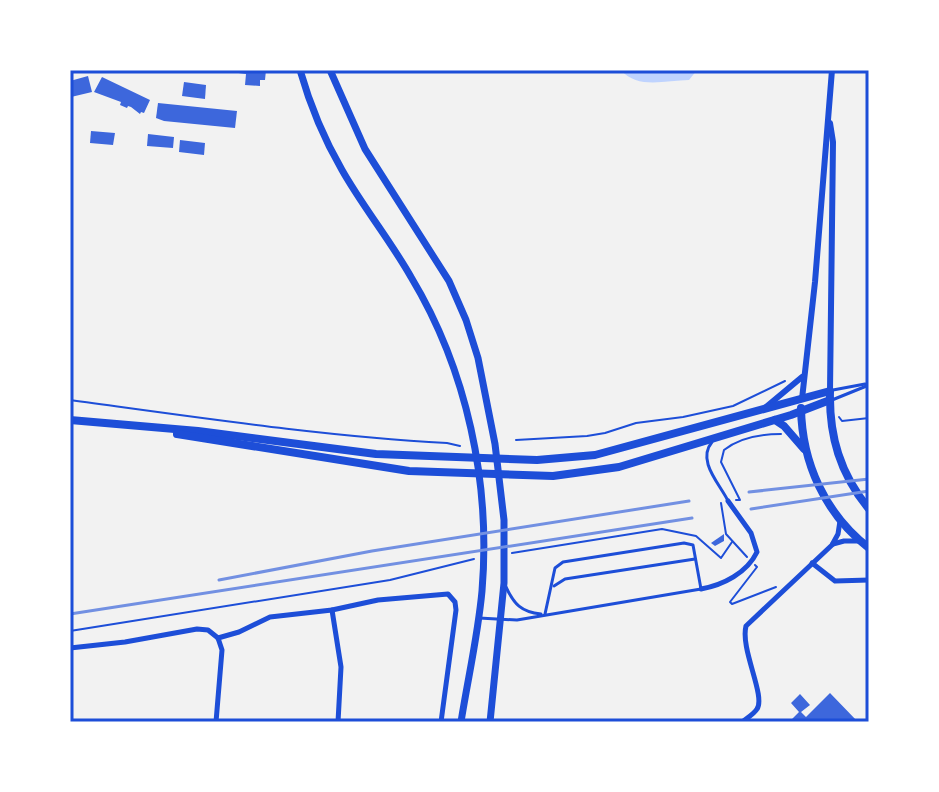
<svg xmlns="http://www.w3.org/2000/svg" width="939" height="792" viewBox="0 0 939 792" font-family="Cabin,sans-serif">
	<rect width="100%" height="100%" fill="#f2f2f2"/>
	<path fill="#bfd3fe" d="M621 70H697L689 80C666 80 638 90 621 70Z"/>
	<g fill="#3d67dc">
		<polygon points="231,70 266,70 265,80 260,80 260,86 245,85 246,74 231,72"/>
		<polygon points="88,76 92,92 71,97 70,81"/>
		<polygon points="102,77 150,100 144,113 141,112 140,114 131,107 128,106 127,108 120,105 121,102 94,92"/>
		<polygon points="184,82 206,85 205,99 182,96"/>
		<polygon points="158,103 237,111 235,128 164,121 156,118"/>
		<polygon points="91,131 115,133 113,145 90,143"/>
		<polygon points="148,134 174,137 173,148 147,146"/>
		<polygon points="180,140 205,143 204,155 179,152"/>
		<polygon points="724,534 724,541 715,546 711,543"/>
		<polygon points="830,693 858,722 789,722 799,712 791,703 800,694 810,705 801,712 806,717"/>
	</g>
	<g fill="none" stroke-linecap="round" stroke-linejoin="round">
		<g stroke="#1d4ed8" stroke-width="2">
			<path d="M70 400C196 417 321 436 447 443L460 446"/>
			<polyline points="839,417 842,421 869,418"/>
			<polyline points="516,440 587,436 605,433 636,423 683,417 733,406 785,381"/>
			<path d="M736 500H740L721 462 724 450C740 437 763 434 781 434"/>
			<polyline points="721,503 726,534 747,557"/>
			<polyline points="512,553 662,529 696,536 721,558 732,542"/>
			<polyline points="755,565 757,567 730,602 732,604 776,587"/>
			<polyline points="70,631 390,580 474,559"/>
		</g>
		<g stroke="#1d4ed8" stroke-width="3">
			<polyline points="833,390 865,384"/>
			<polyline points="832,400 869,385"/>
			<path d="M712 442C697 460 718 482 727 499"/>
			<polyline points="554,586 565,579 695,559"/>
			<path d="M506 587C514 604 521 612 541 614"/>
			<polyline points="479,618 517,620 701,589 693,545 684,543 563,562 555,568 545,614"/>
		</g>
		<g stroke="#1d4ed8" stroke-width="5">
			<polyline points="833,544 844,541 859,541"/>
			<polyline points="812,563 835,581 869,580"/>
			<path d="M701 589C723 585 747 573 757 552L751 533 728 501"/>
			<polyline points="332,610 341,667 338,722"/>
			<polyline points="218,638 239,632 270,617 332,610 378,600 448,594 455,602 456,610 441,722"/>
			<polyline points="70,648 125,642 197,629 208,630 218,638"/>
			<polyline points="216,722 222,650 218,638"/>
			<path d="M742 722C747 718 754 714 757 709 766 696 740 649 746 626L832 545 838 534 840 521"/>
		</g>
		<g stroke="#1d4ed8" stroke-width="6">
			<polyline points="830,123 833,142 830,391"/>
			<polyline points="802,399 815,282 832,70"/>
			<polyline points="766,407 802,377"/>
		</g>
		<g stroke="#1d4ed8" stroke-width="7">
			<path d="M300 70C310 105 324 139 342 170 363 207 390 240 411 277 467 370 491 483 482 591 478 635 468 678 461 722"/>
			<polyline points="330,70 365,149 449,281 466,320 478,358 495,444 504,520 504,583 490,722"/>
		</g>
		<g stroke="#1d4ed8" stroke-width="8">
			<path d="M801 408C802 463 825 514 869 548"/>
			<path d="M70 420 198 431 376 454 537 460 595 455 830 391C829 436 840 474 869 509"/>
			<polyline points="775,420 784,426 804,449"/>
			<polyline points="177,434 409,471 553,476 619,467 791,415 830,400"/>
		</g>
		<g stroke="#7290e2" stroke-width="3">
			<polyline points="749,492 869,479"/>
			<polyline points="751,509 869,491"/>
			<polyline points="219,580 372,551 689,501"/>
			<polyline points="70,614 692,518"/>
		</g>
	</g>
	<rect width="939" height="792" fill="none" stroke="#ffffff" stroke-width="144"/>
	<rect x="72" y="72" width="795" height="648" fill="none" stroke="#1d4ed8" stroke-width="3"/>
</svg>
